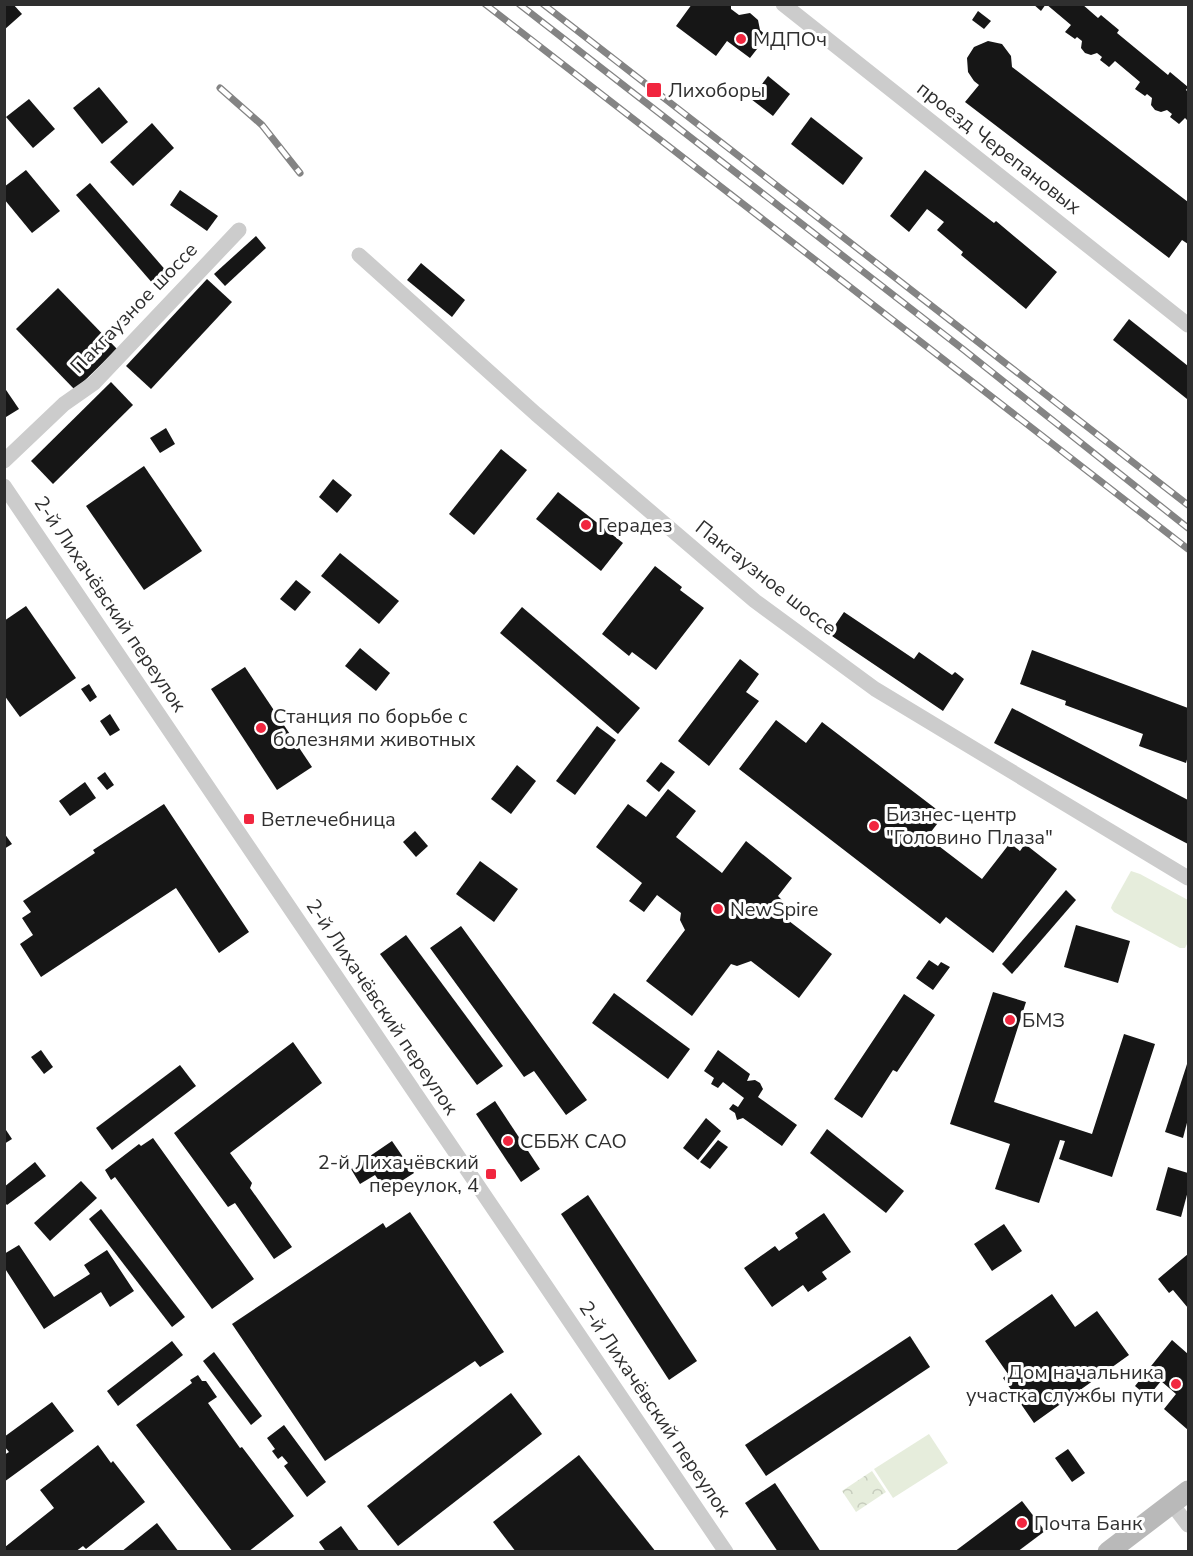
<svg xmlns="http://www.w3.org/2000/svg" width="1193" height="1556" viewBox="0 0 1193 1556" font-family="'Nunito Sans',sans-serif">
	<defs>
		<pattern id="park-crowns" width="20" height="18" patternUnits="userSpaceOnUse" patternTransform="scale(1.5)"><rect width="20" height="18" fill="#e6eddc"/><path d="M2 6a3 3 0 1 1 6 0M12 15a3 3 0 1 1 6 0" fill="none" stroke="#c6ccbd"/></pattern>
	</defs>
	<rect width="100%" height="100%" fill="#fff"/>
	<polygon fill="url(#park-crowns)" points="872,1471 886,1492 856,1512 842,1491"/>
	<g fill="#e6eddc">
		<polygon points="1131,871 1140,874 1188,900 1188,942 1185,948 1180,948 1114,912 1111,908 1112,905"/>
		<polygon points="929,1434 948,1463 893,1498 874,1469"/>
	</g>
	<g fill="#161616">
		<polygon points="4,4 13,4 22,14 4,30"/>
		<polygon points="692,4 731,4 731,9 739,15 750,13 758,20 760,30 767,36 750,58 727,41 716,56 676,26"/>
		<polygon points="1033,4 1046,4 1041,11"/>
		<polygon points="1046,4 1082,4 1098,18 1101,15 1119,30 1117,33 1168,75 1170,72 1188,87 1186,90 1188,92 1188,121 1185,118 1179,124 1170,117 1172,114 1167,110 1161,112 1155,110 1151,105 1152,98 1147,94 1145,96 1135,89 1140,82 1115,61 1109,67 1100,60 1102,57 1097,53 1091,55 1085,53 1081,48 1082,41 1077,37 1075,39 1065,32 1071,25"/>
		<polygon points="978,11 991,21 984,29 972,20"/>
		<polygon points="988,41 1002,44 1011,56 1012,67 1188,202 1188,244 1182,240 1169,258 965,102 979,85 974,81 968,72 967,58 974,47"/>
		<polygon points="768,76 790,94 773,116 751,99"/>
		<polygon points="99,87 128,122 102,144 73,108"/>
		<polygon points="29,99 55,129 33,148 6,117"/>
		<polygon points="811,117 863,158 843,185 791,144"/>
		<polygon points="152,123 174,148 133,186 110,162"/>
		<polygon points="26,170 60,211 32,233 4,199 4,187"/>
		<polygon points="925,170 994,223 996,221 1057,272 1026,309 961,255 963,252 937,230 944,222 927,209 909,232 890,216"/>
		<polygon points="90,183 168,273 154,285 76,195"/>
		<polygon points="180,190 218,216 207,231 170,205"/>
		<polygon points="256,236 266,248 225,286 214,274"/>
		<polygon points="421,263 465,300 452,317 407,280"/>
		<polygon points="207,279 232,302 151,389 126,366"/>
		<polygon points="58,288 117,349 75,390 16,329"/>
		<polygon points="1129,319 1188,366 1188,397 1187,399 1113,340"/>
		<polygon points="111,382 133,405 53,484 31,461"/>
		<polygon points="4,387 19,409 6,417 4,414"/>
		<polygon points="166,428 175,444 160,453 150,438"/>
		<polygon points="501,449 527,470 474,535 449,514"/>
		<polygon points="144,466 202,551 144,590 86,506"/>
		<polygon points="333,479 352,495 337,513 319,497"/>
		<polygon points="558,492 623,543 601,571 536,519"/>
		<polygon points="340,553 399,601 379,624 321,576"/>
		<polygon points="655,566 682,587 680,590 704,608 656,670 632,652 629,656 602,634"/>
		<polygon points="296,580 311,592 295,611 280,599"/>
		<polygon points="26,606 76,678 20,717 4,695 4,621"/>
		<polygon points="522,607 640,708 618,734 500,633"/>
		<polygon points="844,612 914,659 919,652 952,675 955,672 964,679 943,711 829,634"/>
		<polygon points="360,648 390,673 376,691 345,666"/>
		<polygon points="1032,650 1188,708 1188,756 1186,763 1139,746 1143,734 1065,705 1066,701 1020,684"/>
		<polygon points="740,659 759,674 746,692 759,701 709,766 678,741"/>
		<polygon points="245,667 312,767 277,790 211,689"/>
		<polygon points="89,684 97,697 90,702 81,689"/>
		<polygon points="1012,708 1188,800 1188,844 994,743"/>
		<polygon points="110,714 120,730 110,736 100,721"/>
		<polygon points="776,720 806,743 822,722 944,815 927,837 982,879 1010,843 1020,851 1025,844 1057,869 993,953 946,917 940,924 739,769"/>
		<polygon points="597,726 616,740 575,795 556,781"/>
		<polygon points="661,762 675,772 659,792 646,781"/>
		<polygon points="517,765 536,781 511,814 491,799"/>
		<polygon points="105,772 114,785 107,790 97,778"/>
		<polygon points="85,782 96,798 70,816 59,801"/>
		<polygon points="668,789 696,811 676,837 722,873 746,841 792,878 778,896 790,908 789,921 832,954 799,998 751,961 737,966 731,964 692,1016 646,981 685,930 680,920 681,913 657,895 644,912 629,901 642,883 596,847 628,804 646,817"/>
		<polygon points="164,804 249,932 219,953 176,888 41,977 20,944 33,935 22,918 31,912 23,901 95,853 93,850"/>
		<polygon points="415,831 428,846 416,857 403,842"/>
		<polygon points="4,833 12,844 4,849"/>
		<polygon points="480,861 518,889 494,922 456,894"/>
		<polygon points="1066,890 1076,900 1012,974 1002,964"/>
		<polygon points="1076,925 1130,941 1118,983 1064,967"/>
		<polygon points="461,926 587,1100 566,1115 534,1071 524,1077 430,948"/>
		<polygon points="406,935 503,1066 477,1085 380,954"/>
		<polygon points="929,960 938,966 941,962 950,967 933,990 916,978"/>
		<polygon points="993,992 1026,1002 994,1102 1092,1134 1124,1034 1155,1044 1112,1177 1059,1159 1065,1141 1060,1140 1039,1203 995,1189 1010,1144 950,1124"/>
		<polygon points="614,993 690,1049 668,1079 592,1023"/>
		<polygon points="904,994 935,1015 897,1072 893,1070 862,1118 834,1099"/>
		<polygon points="293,1042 322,1083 230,1153 252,1183 250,1188 292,1247 274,1259 235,1203 228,1207 174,1133"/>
		<polygon points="41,1050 53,1067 44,1074 31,1057"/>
		<polygon points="718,1050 750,1074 747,1081 755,1080 760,1083 763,1089 758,1097 797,1125 782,1146 743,1118 737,1120 735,1113 729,1109 733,1104 738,1107 744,1098 723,1082 718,1088 711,1084 714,1078 704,1071"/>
		<polygon points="1188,1061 1188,1119 1183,1138 1165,1132"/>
		<polygon points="180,1065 196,1086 112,1150 96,1128"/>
		<polygon points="495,1101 540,1169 521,1182 476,1114"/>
		<polygon points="706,1118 721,1131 698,1160 683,1148"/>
		<polygon points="4,1127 12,1139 4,1144"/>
		<polygon points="827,1129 904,1191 886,1213 810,1153"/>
		<polygon points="153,1138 254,1279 212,1309 115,1177 111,1180 105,1170 139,1144 141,1146"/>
		<polygon points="718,1140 728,1147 710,1169 700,1162"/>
		<polygon points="392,1141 414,1173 386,1191 375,1175 360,1184 351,1169"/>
		<polygon points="35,1162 46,1176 7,1205 4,1202 4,1187"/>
		<polygon points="1168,1167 1188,1173 1188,1191 1181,1217 1156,1210"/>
		<polygon points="81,1181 97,1198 50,1241 34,1223"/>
		<polygon points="588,1195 697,1361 669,1380 561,1214"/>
		<polygon points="101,1209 185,1317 172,1327 89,1219"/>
		<polygon points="410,1212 504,1352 480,1367 475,1361 325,1461 232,1324 383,1223 386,1228"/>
		<polygon points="824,1213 851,1252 822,1272 827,1279 808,1292 803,1285 772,1307 744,1268 775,1246 779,1251 798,1238 795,1233"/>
		<polygon points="1004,1224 1022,1251 992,1271 974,1244"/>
		<polygon points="19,1245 54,1297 90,1274 84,1265 107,1250 134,1291 110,1307 101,1292 44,1329 4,1267 4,1254"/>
		<polygon points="1188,1254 1188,1308 1173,1290 1169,1293 1158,1279"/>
		<polygon points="1052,1294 1075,1327 1097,1311 1129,1355 1034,1423 1003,1378 1008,1374 985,1341"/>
		<polygon points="910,1336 930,1367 766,1476 745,1445"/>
		<polygon points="1172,1340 1188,1354 1188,1430 1164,1409 1176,1394 1161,1381 1148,1397 1135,1386"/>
		<polygon points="172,1341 183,1355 118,1406 107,1391"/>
		<polygon points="214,1352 262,1416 251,1425 203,1361"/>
		<polygon points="198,1375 202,1381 206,1381 217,1397 208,1403 240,1448 242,1447 294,1516 248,1552 233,1552 136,1425 192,1383 190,1380"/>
		<polygon points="511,1393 542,1434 398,1546 367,1506"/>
		<polygon points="52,1402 74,1431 4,1482 4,1455 9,1452 4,1446 4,1437"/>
		<polygon points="284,1425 326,1482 307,1497 284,1466 288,1463 282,1456 278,1459 272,1451 275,1449 267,1438"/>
		<polygon points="98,1445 111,1463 113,1461 145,1502 86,1549 83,1546 75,1552 5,1552 5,1547 54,1508 40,1490"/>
		<polygon points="1068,1449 1085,1473 1072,1482 1055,1458"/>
		<polygon points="579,1455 656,1552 516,1552 493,1522"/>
		<polygon points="775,1483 821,1552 778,1552 745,1503"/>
		<polygon points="1022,1501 1045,1531 1017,1552 954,1552"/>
		<polygon points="157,1523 179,1552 121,1552"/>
		<polygon points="341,1526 360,1552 326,1552 319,1542"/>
	</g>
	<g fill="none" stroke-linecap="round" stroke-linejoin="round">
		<g stroke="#ccc" stroke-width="15">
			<polyline points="783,4 1188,325"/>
			<polyline points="359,255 536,414 755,601 875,689 1188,878"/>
			<polyline points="4,461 64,404 94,383 239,230"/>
			<polyline points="4,486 726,1552"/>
			<polyline points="1172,1504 1188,1525"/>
		</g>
		<polyline stroke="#b9b9b9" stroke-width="21" points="1108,1552 1188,1491"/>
		<defs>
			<g id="rail">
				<polyline points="485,4 1188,549"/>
				<polyline points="519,4 964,350 1188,528"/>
				<polyline points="543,4 1188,505"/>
				<polyline points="220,88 262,125 300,173"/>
			</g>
		</defs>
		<use href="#rail" stroke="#848484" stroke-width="7"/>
		<use href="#rail" stroke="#fff" stroke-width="4.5" stroke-dasharray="14" stroke-linecap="butt"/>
	</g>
	<g fill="#f1263f" stroke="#fff" stroke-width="2">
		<circle cx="741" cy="39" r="6"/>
		<rect x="646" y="82" width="16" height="16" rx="3"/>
		<circle cx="586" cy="525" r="6"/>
		<circle cx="261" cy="728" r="6"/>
		<rect x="243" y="813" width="12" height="12" rx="3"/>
		<circle cx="874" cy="826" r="6"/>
		<circle cx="718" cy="909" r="6"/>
		<circle cx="1010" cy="1020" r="6"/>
		<circle cx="508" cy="1141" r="6"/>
		<rect x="485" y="1168" width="12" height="12" rx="3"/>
		<circle cx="1176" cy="1384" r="6"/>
		<circle cx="1022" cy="1523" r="6"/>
	</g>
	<g text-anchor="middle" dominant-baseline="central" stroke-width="6" stroke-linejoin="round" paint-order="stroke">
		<g font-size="20" fill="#2f2f2f" stroke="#fff" text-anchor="start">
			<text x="753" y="39">МДПОч</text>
			<text x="668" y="90">Лихоборы</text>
			<text x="598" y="525">Герадез</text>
			<text x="273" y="716">Станция по борьбе с<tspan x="273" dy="23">болезнями животных</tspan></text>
			<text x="886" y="814">Бизнес-центр<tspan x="886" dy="23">"Головино Плаза"</tspan></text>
			<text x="261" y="819">Ветлечебница</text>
			<text x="730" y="909">NewSpire</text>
			<text x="1022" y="1020">БМЗ</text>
			<text x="520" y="1141">СББЖ САО</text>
			<text x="479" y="1162" text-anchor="end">2-й Лихачёвский<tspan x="479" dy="23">переулок, 4</tspan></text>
			<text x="1164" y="1372" text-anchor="end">Дом начальника<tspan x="1164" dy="23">участка службы пути</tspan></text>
			<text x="1034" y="1523">Почта Банк</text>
		</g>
		<g font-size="20" fill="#2f2f2f" stroke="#fff">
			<text transform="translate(999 148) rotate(38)">проезд Черепановых</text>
			<text transform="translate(134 308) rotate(-46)">Пакгаузное шоссе</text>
			<text transform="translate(766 578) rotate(38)">Пакгаузное шоссе</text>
			<text transform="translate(110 604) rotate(56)">2-й Лихачёвский переулок</text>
			<text transform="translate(382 1007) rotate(56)">2-й Лихачёвский переулок</text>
			<text transform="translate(655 1409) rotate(56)">2-й Лихачёвский переулок</text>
		</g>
	</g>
	<rect width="1193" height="1556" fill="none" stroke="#2f2f2f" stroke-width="12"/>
</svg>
